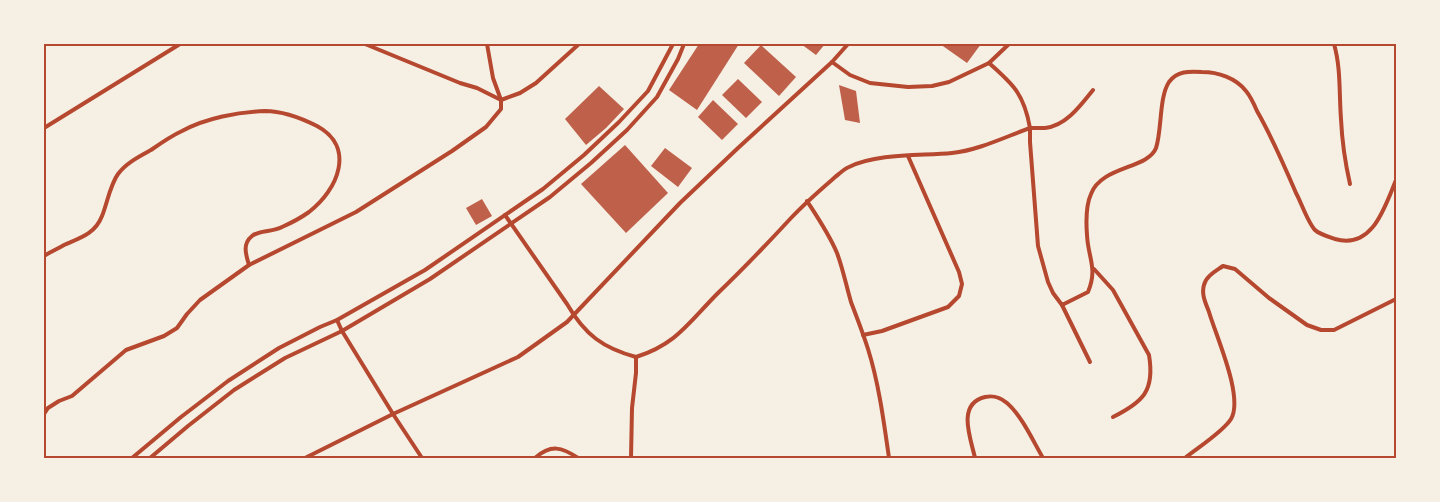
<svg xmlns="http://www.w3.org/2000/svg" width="1440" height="502" viewBox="0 0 1440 502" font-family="'Fira Sans Condensed',sans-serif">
	<rect width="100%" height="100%" fill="#f6efe4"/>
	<g fill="#bf614a">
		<polygon points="699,44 739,44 697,110 669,90"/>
		<polygon points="801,44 825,44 816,55"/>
		<polygon points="940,44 981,44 967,63"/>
		<polygon points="761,45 796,77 779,96 744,63"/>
		<polygon points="738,79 762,102 746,118 722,95"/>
		<polygon points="839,85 856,91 860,123 845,120"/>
		<polygon points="599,86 624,109 606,128 586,145 565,119"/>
		<polygon points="713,100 738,124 722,140 698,117"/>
		<polygon points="625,145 668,193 626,233 581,184"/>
		<polygon points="665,148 692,168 678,187 651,166"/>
		<polygon points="482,199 492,216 476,225 466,208"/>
	</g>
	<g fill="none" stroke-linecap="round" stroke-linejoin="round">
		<g stroke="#b5482f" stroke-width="4">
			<polyline points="365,44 460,83 477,88 501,100 520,93 536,83 579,44"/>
			<path d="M1334 44C1341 68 1339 93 1341 119 1342 141 1345 162 1350 184"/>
			<polyline points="832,62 850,75 870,83 908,87 932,86 949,82 989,63 1009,44"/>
			<path d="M1093 90C1081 105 1066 126 1045 128 1040 128 1035 128 1030 128V142L1038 246 1048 282 1053 293 1062 305 1088 292C1098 268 1088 258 1087 235 1086 222 1086 205 1091 194 1101 166 1148 169 1156 148 1162 130 1159 97 1169 82 1177 71 1189 71 1202 72 1218 72 1236 78 1246 91 1251 97 1254 104 1257 111 1272 137 1284 165 1296 193 1301 202 1308 223 1315 230 1319 234 1329 237 1335 239 1373 250 1385 206 1396 180"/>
			<polyline points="44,128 180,44"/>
			<path d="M807 201C818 218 829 234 837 253 843 269 846 285 851 302 857 318 863 333 868 349 879 384 884 423 889 458"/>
			<path d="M505 215 567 304C585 335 603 348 636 357"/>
			<path d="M44 256C50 252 57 249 64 245 80 238 95 234 102 216 107 204 110 185 118 174 126 163 140 156 151 150 161 143 171 136 182 131 206 118 238 112 265 111 284 111 301 118 317 126 356 147 338 190 309 212 302 217 291 223 282 227 273 232 259 230 252 236 242 244 246 255 249 265"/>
			<path d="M1094 269 1113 290 1149 355C1155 391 1143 402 1113 417"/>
			<polyline points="1062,305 1090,362"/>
			<polyline points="337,320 342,331 393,414 422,458"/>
			<polyline points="863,335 882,331 948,307 959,296 962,284 959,272 908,156"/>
			<polyline points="44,414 48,408 59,401 72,396 126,350 164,336 177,328 187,314 200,300 249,265 356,212 452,151 486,127 501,109 501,100 493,78 487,44"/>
			<polyline points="132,458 181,417 228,381 279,348 320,327 337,320 425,270 543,189 584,155 619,122 648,91 673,44"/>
			<polyline points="150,458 188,426 234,390 285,358 342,331 430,279 550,197 591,163 627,130 657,97 678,59 684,44"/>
			<polyline points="305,458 393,414 518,357 567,322 680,203 738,148 832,62 848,44"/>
			<path d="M535 458C551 444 562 447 578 458"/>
			<path d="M631 458 632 408 636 373V357C677 344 689 322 718 293 743 269 767 244 791 218 805 203 819 191 834 178 839 174 844 169 849 167 878 153 921 156 952 153 979 150 1005 137 1030 128 1024 94 1013 84 989 63"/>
			<path d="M975 458C971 439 956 404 985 397 994 395 1000 397 1007 403 1022 416 1033 441 1043 458"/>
			<path d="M1185 458C1197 448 1223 432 1231 419 1244 397 1216 336 1209 312 1206 304 1201 294 1204 285 1206 276 1216 271 1223 266L1235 269 1269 298 1307 325 1321 330H1334L1396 299"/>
		</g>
	</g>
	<rect width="1440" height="502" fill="none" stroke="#f6efe4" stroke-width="90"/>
	<rect x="45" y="45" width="1350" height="412" fill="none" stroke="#b5482f" stroke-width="2"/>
</svg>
